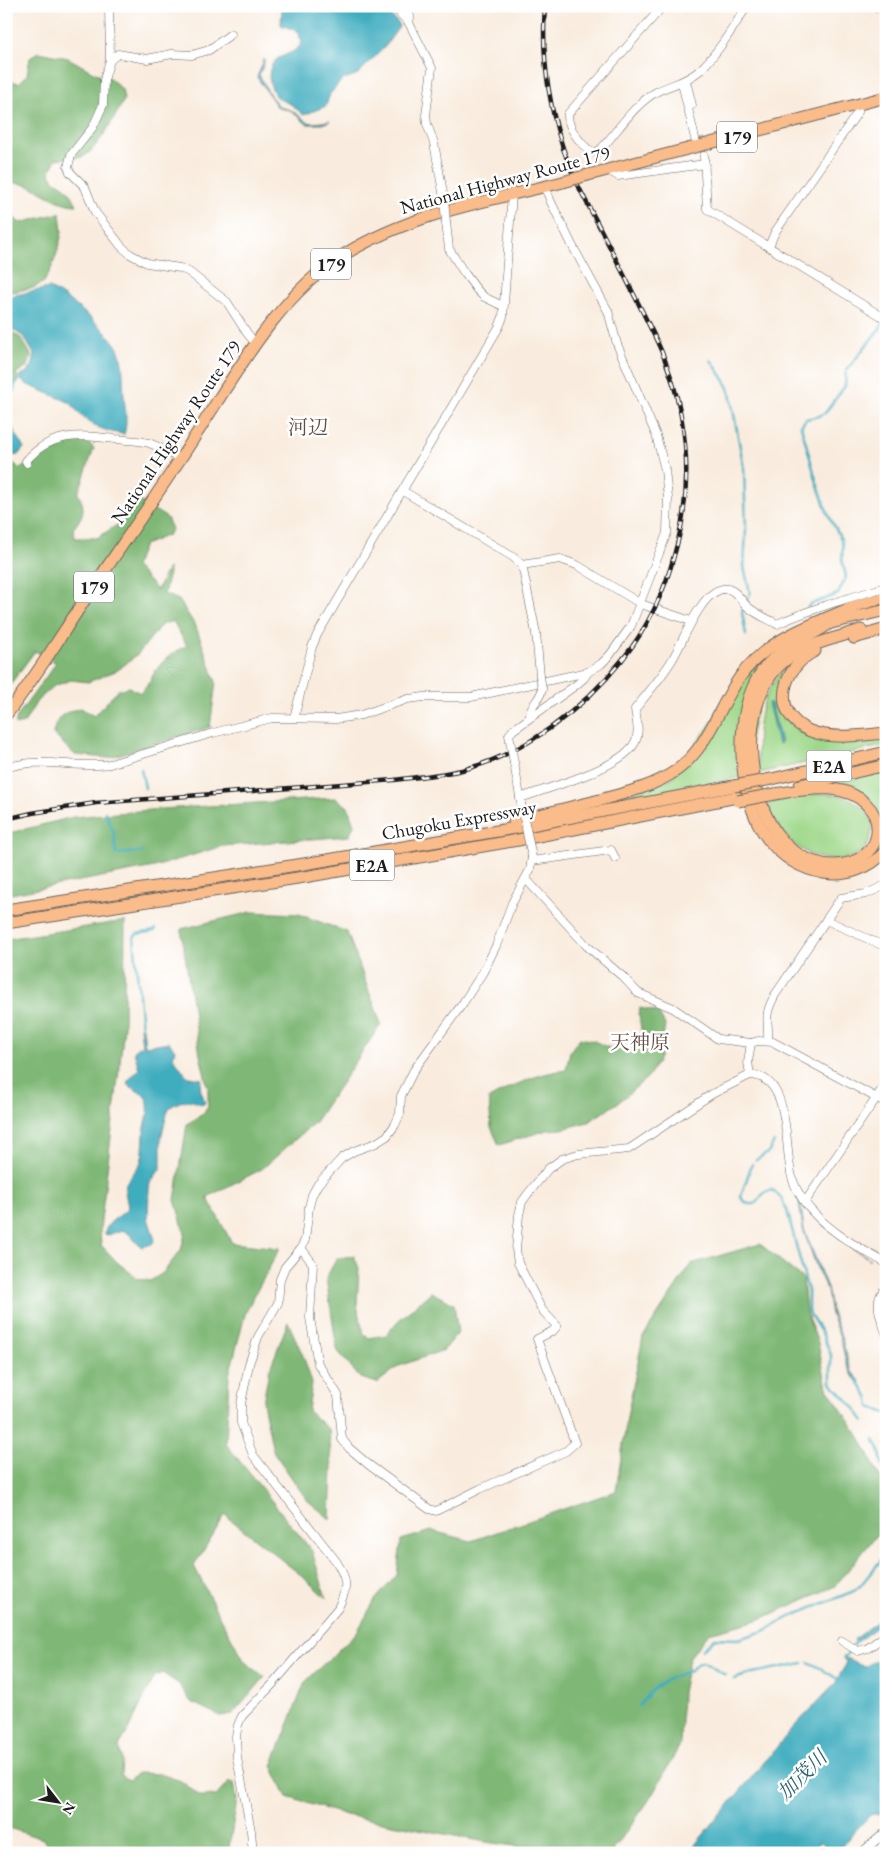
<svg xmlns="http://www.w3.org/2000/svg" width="892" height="1859" viewBox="0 0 892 1859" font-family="'EB Garamond','Noto Serif JP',serif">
	<rect width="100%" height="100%" fill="#fff"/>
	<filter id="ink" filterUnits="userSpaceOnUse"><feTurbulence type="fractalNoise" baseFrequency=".02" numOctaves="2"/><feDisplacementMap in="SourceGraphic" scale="10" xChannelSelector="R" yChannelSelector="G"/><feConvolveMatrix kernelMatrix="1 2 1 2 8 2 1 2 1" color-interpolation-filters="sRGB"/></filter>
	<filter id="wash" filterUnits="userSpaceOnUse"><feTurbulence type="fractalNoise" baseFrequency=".0096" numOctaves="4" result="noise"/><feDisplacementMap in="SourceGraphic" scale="20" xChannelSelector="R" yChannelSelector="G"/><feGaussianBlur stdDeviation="1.12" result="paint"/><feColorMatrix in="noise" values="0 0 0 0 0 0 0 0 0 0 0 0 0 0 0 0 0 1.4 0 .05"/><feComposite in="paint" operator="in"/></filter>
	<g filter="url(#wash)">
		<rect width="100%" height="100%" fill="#f9ecde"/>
		<g fill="#9fd88a" stroke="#5e7a53">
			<polygon points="782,644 769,658 741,777 632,799 606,802 672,778 748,671"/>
			<path d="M792 663C777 683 773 710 795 727L886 737V745L759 773C755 733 757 689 792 663Z"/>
			<path d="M886 771V845L877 854 873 856C892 816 876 787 832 784Z"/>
			<path d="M817 794C823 794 830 793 836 795 855 798 878 813 871 835 869 841 868 847 862 851 856 856 849 858 841 859 807 864 777 834 767 804L798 796Z"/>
		</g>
		<g fill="#7fb876" stroke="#4e6a49">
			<path d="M39 52 68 58 95 73 109 77 122 89 124 100C117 113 97 150 84 156 77 159 64 158 56 159L50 171C51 181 59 182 66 188 71 193 74 199 77 205 51 205 35 180 8 183L12 216 20 223 60 213 62 232 58 250 52 267 44 282 33 288 6 293V80L19 83 27 75 30 58Z"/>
			<polygon points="6,328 22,339 31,355 28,367 16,373 18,378 11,389 6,392"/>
			<path d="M74 440 86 441 94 448 78 494C87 509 83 516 73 529L75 538H97L117 525 140 501 167 518 172 529 168 535 144 545 135 566 157 590 168 568 169 573 164 594 179 600 196 627 216 682 210 727 108 758 75 755 53 734C57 715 63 713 81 708L94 716 118 690 129 687 140 693C150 684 150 680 156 670 163 660 176 650 187 646L173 621 161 625 139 653 118 670 88 682 71 680 54 686 37 701 24 723 15 725 17 717 56 663 35 651 6 690V459H9L20 469 51 447Z"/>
			<polygon points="336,798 348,807 354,825 349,836 223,846 154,867 6,895 6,834 73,817 161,809"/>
			<polygon points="251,912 299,914 347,932 381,1024 315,1122 262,1169 207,1197 232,1243 280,1248 246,1311 229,1375 226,1444 312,1551 326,1598 302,1576 225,1515 194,1566 220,1618 245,1662 265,1677 233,1714 220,1716 191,1702 179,1684 162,1673 154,1677 128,1731 119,1746 122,1761 121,1775 129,1780 138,1773 160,1774 181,1781 201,1797 216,1796 229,1782 234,1783 237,1800 228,1853 51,1853 43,1839 6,1827 6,939 125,921 124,1028 100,1229 101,1245 117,1262 137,1278 150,1281 163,1273 181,1250 185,1234 175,1200 187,1124 203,1114 208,1107 208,1089 200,1055 181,929"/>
			<path d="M640 1008 658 1012 665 1025 660 1058 648 1077 619 1102 588 1122 562 1129 547 1130 499 1145 491 1127 489 1099C514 1085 537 1073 566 1070L570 1051 580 1038 594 1041 609 1048H629L642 1036 639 1015Z"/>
			<polygon points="760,1244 803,1279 806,1312 818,1343 827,1388 860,1437 886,1489 886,1524 835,1586 758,1620 709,1633 689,1658 682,1692 680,1745 650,1799 611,1853 523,1853 515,1846 486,1842 346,1815 287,1797 272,1766 305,1682 357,1632 375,1600 397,1575 401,1540 432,1531 471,1541 616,1491 628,1411 643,1337 691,1264"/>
			<polygon points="354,1256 359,1268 357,1305 363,1332 368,1338 386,1335 398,1321 431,1292 454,1304 458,1333 444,1350 399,1366 377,1383 360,1378 337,1350 326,1278 337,1258"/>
			<polygon points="288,1322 304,1358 312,1383 308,1411 329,1430 332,1468 330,1519 307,1500 273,1451 263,1402 269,1371"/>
		</g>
		<g fill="#41adbf" stroke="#2e646e">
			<path d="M282 6H382L398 23 399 27 384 48 358 74 342 80 330 94 326 106 304 115C299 112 296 108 292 105 287 102 282 101 278 98 268 88 265 68 277 59 285 54 298 52 302 42L297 31 281 25Z"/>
			<polygon points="264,59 264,64 259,75 271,97 280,107 293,111 307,122 313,123 330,121 322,124 307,124 290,110 278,108 257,77 263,62 262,60"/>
			<path d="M49 288C65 294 114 335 119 351 124 365 123 382 124 397 125 409 128 423 124 434 102 432 83 422 71 403L28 385 22 381 19 376C31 371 34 366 34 354L24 337 6 325V297Z"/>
			<polygon points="6,417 24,448 18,455 6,457"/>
			<polygon points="768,703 771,703 781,743 778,744"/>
			<path d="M140 1027H143L145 1046 169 1042 175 1050 173 1057 186 1075 189 1077 202 1079 200 1088 205 1102 204 1104C201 1104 198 1103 196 1102 187 1098 173 1103 168 1110L161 1138V1168L150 1183 149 1189 148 1218 155 1240 152 1244 142 1247C133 1242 133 1234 122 1230L108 1235 105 1234C106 1221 119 1218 127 1209 129 1201 124 1195 125 1187 126 1179 136 1172 140 1164 144 1154 143 1145 144 1134 145 1123 151 1111 147 1100 143 1091 131 1090 127 1082L139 1069 134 1051 137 1047 142 1046Z"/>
			<path d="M788 1180H789C814 1209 836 1240 870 1259L847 1245 801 1204 804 1229 827 1288 831 1310 842 1339 849 1365 852 1372 860 1381 859 1383 854 1378 847 1365 840 1337 831 1315 827 1290 818 1271 803 1229 798 1199Z"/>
			<polygon points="886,1615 886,1621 856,1642 854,1639"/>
			<polygon points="844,1655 845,1658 849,1659 864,1667 886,1655 886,1816 874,1814 870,1815 835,1853 822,1853 824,1845 821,1842 818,1843 811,1853 688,1853 792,1729 835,1684 847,1662 843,1659"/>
		</g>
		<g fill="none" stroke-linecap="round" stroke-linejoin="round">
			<g stroke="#41adbf" stroke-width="2.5">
				<polyline points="867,6 881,13"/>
				<polyline points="711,360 725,381 730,393 744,469 746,530 744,567 750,593 742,612 746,635"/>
				<polyline points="14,391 15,385 22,377"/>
				<polyline points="808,608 809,605 838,594 846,577 842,559 843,547 841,539 828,514 817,483 801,426 806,419 819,416 825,413 845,386 846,371 884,323"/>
				<polyline points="141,769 145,788"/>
				<polyline points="105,812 114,833 116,854 142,852"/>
				<polyline points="142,1030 134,937 137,934 154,931 156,929"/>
				<polyline points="756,1160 769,1152 774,1142"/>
				<polyline points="752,1164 741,1196 742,1199 748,1204 755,1204 764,1193 771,1190 774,1191 781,1198 787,1210 808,1291 808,1311 823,1335 831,1355 831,1383 854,1407 864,1421"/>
				<polyline points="857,1380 868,1396 870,1407 886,1413"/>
				<polyline points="874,1439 879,1449 886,1480"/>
				<polyline points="702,1650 715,1638 738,1639 764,1631 792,1616 854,1591 860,1586 886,1554"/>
				<polyline points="844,1658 857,1640"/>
				<polyline points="808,1662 820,1668 839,1680"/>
				<polyline points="734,1679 753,1673 803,1663"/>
				<polyline points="639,1706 653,1689 671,1677 690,1671 698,1663 703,1662 725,1675"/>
			</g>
		</g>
	</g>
	<g filter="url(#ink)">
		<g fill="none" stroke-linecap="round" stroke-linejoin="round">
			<polyline stroke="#cdc2b7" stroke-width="8" stroke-dasharray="8 4" stroke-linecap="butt" points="700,137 704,156"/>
			<defs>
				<g id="minor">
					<polyline points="109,6 110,60 104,80 103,105 93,127 71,155 68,167 70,172 85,187 95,212 121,246 130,254 147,263 180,268 189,272 227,302 247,333 256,344"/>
					<polyline points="393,6 409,23"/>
					<polyline points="408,6 410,17 409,23 432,68 426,115 427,124 434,143 444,198"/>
					<path d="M663 6 568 114C567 128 581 144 591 152H597L602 148C619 129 635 103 658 91 673 84 686 82 699 71 719 52 732 29 747 6"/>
					<polyline points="876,6 886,10"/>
					<polyline points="110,60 118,54 147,59 172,54 192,55 209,50 231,34"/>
					<polyline points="686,81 692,105"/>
					<polyline points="682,83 697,147"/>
					<polyline points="704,156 707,209 886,319"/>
					<polyline points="608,170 618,176 705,164"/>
					<polyline points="446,222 449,249 463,271 477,290 484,297 503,306"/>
					<polyline points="769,246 775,232 858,112 859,103"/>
					<path d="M27 463 26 461C51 431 81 435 115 439 126 440 138 440 149 443 160 447 170 453 180 459"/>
					<polyline points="403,491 513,557 522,565 536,633 540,676"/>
					<polyline points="522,565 560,559 577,565 641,604 691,621"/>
					<path d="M530 717C528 706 541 700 542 689"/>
					<polyline points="294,718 312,647 317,635 499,327 503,317 512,194"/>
					<polyline points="510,740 509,735 513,730 576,685 584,678 588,672"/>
					<polyline points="514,763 521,802"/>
					<path d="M6 768C41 756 75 769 110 764L213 733 272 718 336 719 361 715 408 699 424 697H471L588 672 601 664 610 655 631 626 667 533 668 498 665 470 656 435 617 344 608 311 572 245 550 200 545 186"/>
					<path d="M520 798C547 788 627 767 636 740 640 730 636 719 635 709 648 693 661 678 672 660 683 643 702 585 728 589 737 591 742 602 748 607 756 614 768 619 777 624 813 608 849 598 886 587"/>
					<polyline points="532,861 611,850 615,858"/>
					<polyline points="526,879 587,946 623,977 638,993 673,1008 718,1039 751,1043 758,1041 773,1042 886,1103"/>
					<polyline points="826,920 886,947"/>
					<path d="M768 1040C769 1018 763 1017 775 995L841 898 866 894 886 885"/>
					<polyline points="750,1075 748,1062 751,1043"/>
					<polyline points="805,1202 877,1097 886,1082"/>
					<path d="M301 1248 313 1264 310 1318 318 1364 338 1395 342 1439 349 1448 369 1465 429 1509 436 1511 480 1489 566 1451 575 1443 537 1339 553 1331 557 1326 542 1310 518 1263 516 1249 519 1215 522 1202 527 1195 548 1169 562 1159 578 1154 629 1149 712 1094 750 1075C789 1075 785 1140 790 1167 791 1177 795 1187 800 1195 817 1225 857 1247 886 1263"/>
					<path d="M886 1288C872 1300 881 1318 886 1333"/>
					<polyline points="842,1641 858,1651 868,1648 886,1635"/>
					<path d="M253 1853 251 1831 237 1758 236 1736 238 1725 242 1716 272 1685 338 1608C348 1588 348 1580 336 1561L253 1455 241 1423V1404L249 1364 258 1337 278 1303 280 1279 285 1267 301 1248 305 1240 309 1207 312 1195 318 1184 342 1158 354 1151 376 1143 387 1136 395 1125 400 1114 401 1096 414 1070 463 1003 483 972 496 946 512 903 530 870 532 857"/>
					<polyline points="861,1853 886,1832"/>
				</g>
				<g id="highway">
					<polyline points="588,175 886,97"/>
					<polyline points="848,610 855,606 886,597"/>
					<path d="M833 621C810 638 779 647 762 671 732 712 737 797 767 838 781 856 801 869 824 873 847 877 870 868 886 851"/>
					<polyline points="827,624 886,610"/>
					<polyline points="854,638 886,629"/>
					<path d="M815 651C782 667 769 714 810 731 833 740 862 735 886 733"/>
					<path d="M6 715C36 677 61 635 88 595 122 545 157 495 190 444 232 380 278 294 345 254 412 213 488 201 563 182"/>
					<polyline points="772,779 886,752"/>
					<polyline points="800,785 886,765"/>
					<path d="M775 794C793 791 813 788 832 789 892 796 892 863 834 865 819 865 804 859 792 850 746 813 736 708 779 666 800 645 834 639 861 630"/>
					<path d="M514 821C540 815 566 808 592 802 621 794 652 788 677 770 709 746 718 708 740 677 766 639 814 624 855 606"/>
					<polyline points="6,910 304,864 515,828 734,786"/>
					<polyline points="6,923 304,877 518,840 737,797"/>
				</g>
			</defs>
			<use href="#minor" stroke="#696560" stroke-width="9"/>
			<use href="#highway" stroke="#696560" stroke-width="13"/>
			<use href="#minor" stroke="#fff" stroke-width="8"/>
			<use href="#highway" stroke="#f9bc8a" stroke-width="11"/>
			<defs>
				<path id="rail" d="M6 819 32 813 96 803 394 780C418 777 442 775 466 769 526 753 584 708 622 660 647 629 665 591 675 552 693 490 689 423 666 363 662 351 656 339 650 327 634 294 617 261 600 228 590 208 578 188 570 167 550 118 541 60 545 6"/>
			</defs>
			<use href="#rail" stroke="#1c1c1c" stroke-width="4.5"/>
			<use href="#rail" stroke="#fff" stroke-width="2.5" stroke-dasharray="8" stroke-linecap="butt"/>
			<defs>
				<g id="minor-bridge">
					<polyline points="444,198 446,222"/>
					<polyline points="540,676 542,689"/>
					<polyline points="510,740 514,763"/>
					<polyline points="521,804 532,857"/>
				</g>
				<g id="highway-bridge">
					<polyline points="563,182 588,175"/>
					<polyline points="734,786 772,779"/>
					<polyline points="738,801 775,794"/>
				</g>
			</defs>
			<use href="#minor-bridge" stroke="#696560" stroke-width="9" stroke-linecap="butt"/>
			<use href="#highway-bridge" stroke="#696560" stroke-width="13" stroke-linecap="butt"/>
			<use href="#minor-bridge" stroke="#fff" stroke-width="8"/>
			<use href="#highway-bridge" stroke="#f9bc8a" stroke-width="11"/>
		</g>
	</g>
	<g text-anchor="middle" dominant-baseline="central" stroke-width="5" stroke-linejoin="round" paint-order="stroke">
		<g fill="#fff" stroke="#606060" stroke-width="1">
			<rect x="717" y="121.5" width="40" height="31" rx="4"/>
			<rect x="311" y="248.5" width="40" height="31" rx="4"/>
			<rect x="74" y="571.5" width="40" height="31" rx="4"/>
			<rect x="806.5" y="750.5" width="45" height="31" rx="4"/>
			<rect x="349.5" y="849.5" width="45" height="31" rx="4"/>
		</g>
		<g font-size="18" font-weight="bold" fill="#1c1c1c">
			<text x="737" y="137">179</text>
			<text x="331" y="264">179</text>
			<text x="94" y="587">179</text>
			<text x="829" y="766">E2A</text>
			<text x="372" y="865">E2A</text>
		</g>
		<g font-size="19" fill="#1c1c1c" stroke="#fff">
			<text transform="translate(505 180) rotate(-15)">National Highway Route 179</text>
			<text transform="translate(176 432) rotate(-56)">National Highway Route 179</text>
			<text transform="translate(459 820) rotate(-10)">Chugoku Expressway</text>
		</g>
		<g font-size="20" fill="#644c45" stroke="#fff">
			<text x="308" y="427">河辺</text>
			<text x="640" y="1042">天神原</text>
		</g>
		<g font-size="20" font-style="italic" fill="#2e646e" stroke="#fff">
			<text transform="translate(802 1775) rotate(-45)">加茂川</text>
		</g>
	</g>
	<rect width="892" height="1859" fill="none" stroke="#fff" stroke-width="25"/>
	<g transform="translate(58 1802) rotate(121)" stroke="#ffffff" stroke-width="4" paint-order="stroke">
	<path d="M0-4L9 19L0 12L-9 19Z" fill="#1c1c1c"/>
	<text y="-8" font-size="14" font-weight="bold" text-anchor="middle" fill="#1c1c1c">N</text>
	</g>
</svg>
